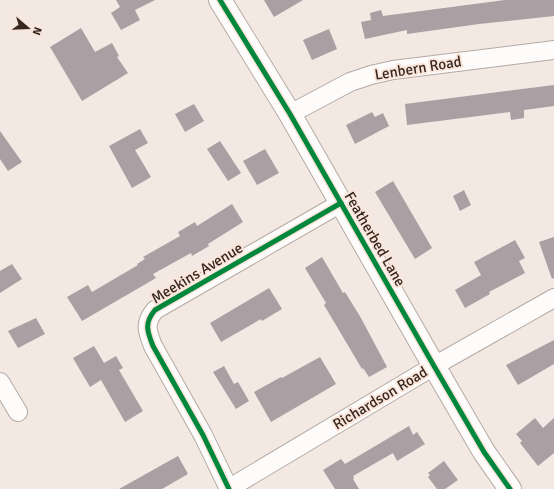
<svg xmlns="http://www.w3.org/2000/svg" width="554" height="489" viewBox="0 0 554 489" font-family="Signika,sans-serif">
	<rect width="100%" height="100%" fill="#f3e8e2"/>
	<g fill="#ab9fa3">
		<polygon points="116,0 155,0 135,10 140,20 121,30 111,13 120,7"/>
		<polygon points="264,0 303,0 274,17"/>
		<polygon points="505,0 554,0 554,16 479,24 407,34 407,30 365,39 361,22 371,20 370,13 381,10 383,16"/>
		<polygon points="81,28 95,52 112,43 119,56 117,57 128,73 82,101 50,47"/>
		<polygon points="329,29 337,49 312,60 303,40"/>
		<polygon points="554,85 554,106 524,110 524,118 511,120 510,112 407,125 405,104"/>
		<polygon points="194,104 204,121 185,132 175,114"/>
		<polygon points="372,112 375,117 383,113 389,126 355,144 346,125"/>
		<polygon points="140,129 148,143 135,150 151,177 132,188 109,146"/>
		<polygon points="0,131 22,162 8,171 0,159"/>
		<polygon points="220,141 241,173 228,181 207,149"/>
		<polygon points="265,149 279,173 257,185 243,161"/>
		<polygon points="393,181 432,248 415,259 375,192"/>
		<polygon points="464,190 471,205 460,211 453,196"/>
		<polygon points="232,204 243,222 208,244 209,246 192,256 191,253 153,274 156,278 82,321 67,297 88,285 92,292 138,265 137,264 145,259 143,257 180,236 178,232 195,222 197,226"/>
		<polygon points="554,237 554,278 552,279 539,242"/>
		<polygon points="515,240 525,258 519,261 525,273 489,292 490,294 465,308 455,290 481,275 474,262"/>
		<polygon points="322,257 343,293 345,292 361,318 387,367 369,377 363,368 362,369 324,305 326,303 305,268"/>
		<polygon points="12,264 22,279 0,293 0,271"/>
		<polygon points="269,288 282,309 262,321 261,319 221,342 210,323"/>
		<polygon points="36,318 45,334 18,348 8,331"/>
		<polygon points="554,340 554,364 518,385 506,365"/>
		<polygon points="94,346 104,363 116,356 123,368 119,370 143,411 125,422 101,380 90,387 73,358"/>
		<polygon points="320,357 336,384 271,422 254,392 281,377 282,378"/>
		<polygon points="224,366 234,384 238,382 249,401 236,409 213,372"/>
		<polygon points="535,418 543,428 554,418 554,453 538,466 520,443 522,441 516,434"/>
		<polygon points="409,426 413,435 417,432 425,444 397,461 393,453 353,476 354,478 353,479 359,489 335,489 323,470 341,459 345,464"/>
		<polygon points="178,456 188,474 162,489 119,489"/>
		<polygon points="444,461 458,480 445,489 437,489 428,477 430,475 428,473"/>
	</g>
	<g fill="none" stroke-linecap="round" stroke-linejoin="round">
		<defs>
			<g id="minor">
				<polyline points="290,114 350,82 371,75 393,70 554,50"/>
				<polyline points="0,382 18,412"/>
				<polyline points="228,489 434,366 554,298"/>
				<path d="M229 489 203 435 153 346C147 331 144 323 155 310L341 203"/>
			</g>
			<polyline id="tertiary" points="220,0 290,114 434,366 484,452 510,489"/>
		</defs>
		<use href="#minor" stroke="#b4aaa4" stroke-width="20"/>
		<use href="#tertiary" stroke="#b4aaa4" stroke-width="24"/>
		<use href="#minor" stroke="#fdfcfb" stroke-width="18"/>
		<use href="#tertiary" stroke="#fdfcfb" stroke-width="22"/>
		<defs>
			<g id="cycleway">
				<polyline points="220,0 290,114 434,366 484,452 510,489"/>
				<path d="M229 489 203 435 153 346C147 331 144 323 155 310L341 203"/>
			</g>
		</defs>
		<use href="#cycleway" stroke="#fbe5da" stroke-width="8"/>
		<use href="#cycleway" stroke="#00873e" stroke-width="5"/>
	</g>
	<g text-anchor="middle" dominant-baseline="central" stroke-width="4" stroke-linejoin="round" paint-order="stroke">
		<g font-size="15" fill="#342720" stroke="#fbe5da">
			<text transform="translate(418 68) rotate(-9)">Lenbern Road</text>
			<text transform="translate(375 239) rotate(60)">Featherbed Lane</text>
			<text transform="translate(197 273) rotate(-31)">Meekins Avenue</text>
			<text transform="translate(380 398) rotate(-31)">Richardson Road</text>
		</g>
	</g>
	<g transform="translate(28 28) rotate(109)" stroke="#fbe5da" stroke-width="3" paint-order="stroke">
	<path d="M0-3L7 15L0 10L-7 15Z" fill="#342720"/>
	<text y="-6" font-size="11" font-weight="bold" text-anchor="middle" fill="#342720">N</text>
	</g>
</svg>
